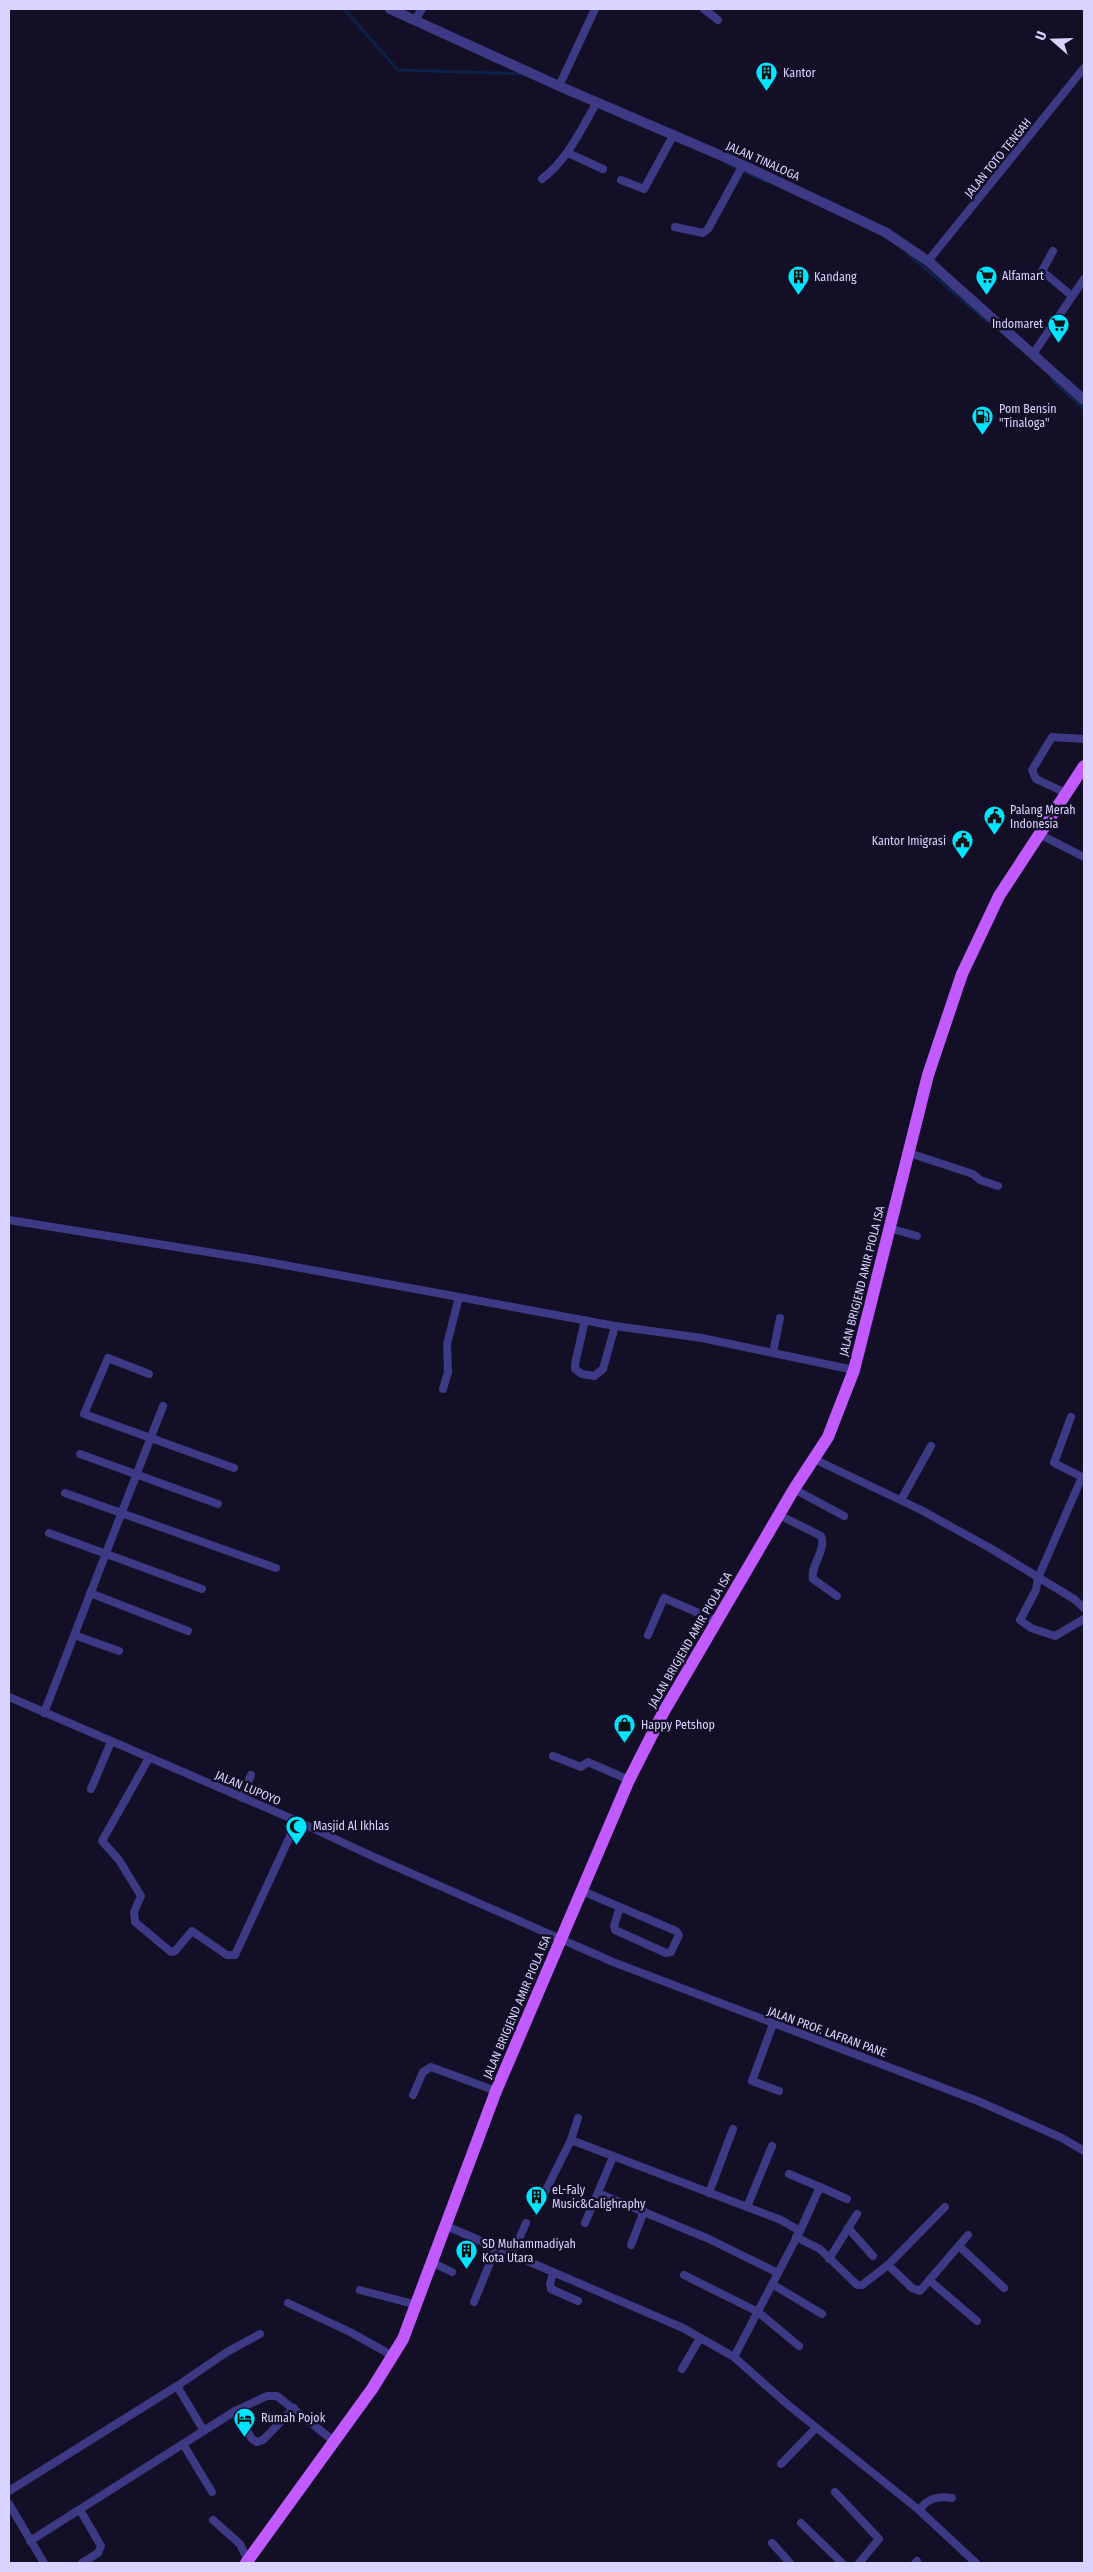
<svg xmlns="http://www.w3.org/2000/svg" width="1093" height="2572" viewBox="0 0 1093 2572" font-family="'Fira Sans Condensed',sans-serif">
	<rect width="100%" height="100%" fill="#130f26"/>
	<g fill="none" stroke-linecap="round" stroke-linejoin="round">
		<g stroke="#0c2248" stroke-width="3">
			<polyline points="344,9 398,70 523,74"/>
			<polyline points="727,164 767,182"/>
			<polyline points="908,254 987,321"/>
			<polyline points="1052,380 1084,409"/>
		</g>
		<g stroke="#3d3a85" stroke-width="8">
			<polyline points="704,9 718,20"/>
			<polyline points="415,20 422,9"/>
			<polyline points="559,86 595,9"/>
			<polyline points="568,153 603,169"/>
			<path d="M542 179C568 159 580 131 597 102"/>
			<polyline points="621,180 644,189 674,134"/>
			<polyline points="675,227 703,233 708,229 743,165"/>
			<polyline points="1053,251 1042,271 1072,296"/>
			<polyline points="928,261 1084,68"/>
			<polyline points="1033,354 1084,279"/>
			<polyline points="1066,793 1036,779 1032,770 1052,737 1084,739"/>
			<polyline points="1039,834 1084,857"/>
			<polyline points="909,1153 973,1174 980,1180 998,1186"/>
			<polyline points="9,1220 257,1260 459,1297"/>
			<polyline points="889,1228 917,1236"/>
			<polyline points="585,1320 575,1364 575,1369 582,1374 594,1376 603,1369 615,1326"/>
			<polyline points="773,1353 780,1318"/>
			<polyline points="149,1374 108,1358 84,1414 234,1468"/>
			<polyline points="443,1389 448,1372 447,1344 459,1297 615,1326 702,1338 854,1370"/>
			<polyline points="1071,1417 1054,1463 1082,1477 1038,1578 1036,1590 1020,1620 1031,1628 1055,1636 1084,1619"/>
			<polyline points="80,1454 218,1504"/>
			<polyline points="814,1459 921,1510 990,1548 1074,1599 1084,1608"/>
			<polyline points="794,1489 844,1516"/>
			<polyline points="65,1493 276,1568"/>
			<polyline points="901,1500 931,1446"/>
			<path d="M779 1515 821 1536C827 1550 810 1565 813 1579L837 1596"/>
			<polyline points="49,1533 202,1589"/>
			<polyline points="90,1593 188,1631"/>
			<polyline points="74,1635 119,1651"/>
			<polyline points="648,1635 664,1598 717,1621"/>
			<polyline points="9,1697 297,1821 374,1857 613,1962 978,2101 1062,2138 1084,2151"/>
			<polyline points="44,1713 163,1406"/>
			<polyline points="553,1756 581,1767 588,1762 629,1780"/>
			<polyline points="149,1758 102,1841 119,1860 141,1896 134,1912 135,1922 171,1952 175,1951 192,1931 227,1955 235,1955 297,1821"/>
			<polyline points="91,1789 111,1742"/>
			<polyline points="242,1798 251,1775"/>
			<polyline points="580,1890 676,1931 679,1935 671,1952 666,1953 615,1930 614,1926 620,1907"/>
			<polyline points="773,2024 752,2081 779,2091"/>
			<polyline points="413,2095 423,2072 431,2067 496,2091"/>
			<polyline points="571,2140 578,2118"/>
			<polyline points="789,2174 820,2187"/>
			<polyline points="598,2193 709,2239 778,2273"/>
			<polyline points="709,2193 733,2129"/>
			<polyline points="538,2206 571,2140 747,2207 781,2220 800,2231 734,2357"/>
			<polyline points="747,2207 772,2146"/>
			<polyline points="585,2223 613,2157"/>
			<polyline points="444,2225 683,2328 734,2357 787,2404 919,2510 976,2563"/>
			<polyline points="848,2228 873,2256"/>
			<polyline points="800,2231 820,2187 847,2199"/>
			<polyline points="796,2237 820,2249 857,2285 862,2285 888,2265 945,2207"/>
			<polyline points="631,2245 644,2211"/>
			<polyline points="959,2246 1004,2288"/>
			<polyline points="512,2255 526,2223"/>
			<polyline points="829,2259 857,2214"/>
			<polyline points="431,2262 452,2272"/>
			<polyline points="888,2265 912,2288 920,2291 968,2235"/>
			<polyline points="553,2273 550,2284 551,2289 578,2301"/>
			<polyline points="684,2275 758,2312 799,2346"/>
			<polyline points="929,2280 977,2321"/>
			<polyline points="772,2284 822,2314"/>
			<polyline points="360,2290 417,2305"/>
			<polyline points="474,2302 496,2248"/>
			<polyline points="288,2303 350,2332 393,2356"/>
			<polyline points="682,2369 700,2338"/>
			<polyline points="177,2386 204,2431"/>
			<polyline points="235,2411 252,2439 257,2442 263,2440 294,2408"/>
			<polyline points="183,2444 212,2492"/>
			<polyline points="781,2464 816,2428"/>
			<polyline points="9,2491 177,2386 227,2352 260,2334"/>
			<polyline points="835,2492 879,2539 859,2563"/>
			<polyline points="9,2504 44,2563"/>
			<polyline points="80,2510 101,2546 98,2553 82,2563"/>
			<path d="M919 2510C928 2498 937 2496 952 2498"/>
			<polyline points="213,2520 240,2544 248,2561"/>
			<polyline points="801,2523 842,2563"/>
			<polyline points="30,2541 235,2411 267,2396 277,2396 335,2442"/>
			<polyline points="772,2543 790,2563"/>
			<polyline points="915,2563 917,2561"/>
		</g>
		<polyline stroke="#3d3a85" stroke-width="10" points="390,9 559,86 743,165 885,232 928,261 1084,400"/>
		<polyline stroke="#c25bff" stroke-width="12" points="246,2563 372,2389 403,2339 496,2091 629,1780 663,1713 794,1489 828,1437 854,1370 928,1075 962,974 999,896 1084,766"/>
	</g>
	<defs>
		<symbol id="building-pin" viewBox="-11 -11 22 30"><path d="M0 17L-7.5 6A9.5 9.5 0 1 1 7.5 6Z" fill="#00e5ff" stroke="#130f26"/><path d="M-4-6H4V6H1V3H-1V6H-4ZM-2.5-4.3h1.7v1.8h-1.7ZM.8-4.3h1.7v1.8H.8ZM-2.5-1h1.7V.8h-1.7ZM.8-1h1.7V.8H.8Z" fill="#111"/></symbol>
		<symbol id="supermarket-pin" viewBox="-11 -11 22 30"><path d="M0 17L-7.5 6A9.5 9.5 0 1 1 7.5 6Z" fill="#00e5ff" stroke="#130f26"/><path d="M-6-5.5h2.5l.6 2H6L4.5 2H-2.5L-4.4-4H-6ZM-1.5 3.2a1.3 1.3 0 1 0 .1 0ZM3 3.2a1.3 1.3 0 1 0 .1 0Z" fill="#111"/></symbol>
		<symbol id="fuel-pin" viewBox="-11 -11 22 30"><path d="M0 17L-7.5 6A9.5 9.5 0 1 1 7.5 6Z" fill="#00e5ff" stroke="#130f26"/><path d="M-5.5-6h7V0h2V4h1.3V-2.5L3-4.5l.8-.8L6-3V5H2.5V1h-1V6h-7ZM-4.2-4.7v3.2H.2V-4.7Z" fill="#111"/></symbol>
		<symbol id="civic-pin" viewBox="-11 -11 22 30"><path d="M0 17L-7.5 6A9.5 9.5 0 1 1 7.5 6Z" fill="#00e5ff" stroke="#130f26"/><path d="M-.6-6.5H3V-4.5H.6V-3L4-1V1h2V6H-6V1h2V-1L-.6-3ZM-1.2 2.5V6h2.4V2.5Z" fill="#111"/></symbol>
		<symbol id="shop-pin" viewBox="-11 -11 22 30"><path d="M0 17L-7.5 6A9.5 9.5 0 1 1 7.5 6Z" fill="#00e5ff" stroke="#130f26"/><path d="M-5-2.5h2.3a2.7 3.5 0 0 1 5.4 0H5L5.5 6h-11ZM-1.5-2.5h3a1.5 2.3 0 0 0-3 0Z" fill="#111"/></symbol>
		<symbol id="mosque-pin" viewBox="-11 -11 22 30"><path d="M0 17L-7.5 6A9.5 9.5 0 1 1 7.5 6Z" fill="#00e5ff" stroke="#130f26"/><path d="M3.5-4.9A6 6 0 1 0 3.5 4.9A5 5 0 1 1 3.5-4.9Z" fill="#111"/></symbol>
		<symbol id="hotel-pin" viewBox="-11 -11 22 30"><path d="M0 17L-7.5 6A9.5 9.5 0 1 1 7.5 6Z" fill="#00e5ff" stroke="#130f26"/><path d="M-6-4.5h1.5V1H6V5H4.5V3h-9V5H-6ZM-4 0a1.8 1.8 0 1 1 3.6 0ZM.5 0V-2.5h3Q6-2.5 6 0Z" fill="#111"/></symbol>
	</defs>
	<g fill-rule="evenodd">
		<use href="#building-pin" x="754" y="60" width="25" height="34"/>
		<use href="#supermarket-pin" x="974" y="264" width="25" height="34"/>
		<use href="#building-pin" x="786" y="264" width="25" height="34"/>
		<use href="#supermarket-pin" x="1046" y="312" width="25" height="34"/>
		<use href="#fuel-pin" x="970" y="404" width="25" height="34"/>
		<use href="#civic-pin" x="982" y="804" width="25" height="34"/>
		<use href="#civic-pin" x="950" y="828" width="25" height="34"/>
		<use href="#shop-pin" x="612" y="1712" width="25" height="34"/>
		<use href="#mosque-pin" x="284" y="1814" width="25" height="34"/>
		<use href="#building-pin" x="524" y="2184" width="25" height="34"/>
		<use href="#building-pin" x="454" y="2238" width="25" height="34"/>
		<use href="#hotel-pin" x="232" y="2406" width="25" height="34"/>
	</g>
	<g text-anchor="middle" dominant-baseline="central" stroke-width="5" stroke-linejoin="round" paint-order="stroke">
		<g font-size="12" fill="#d9d4ff" stroke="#130f26" text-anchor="start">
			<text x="783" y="73">Kantor</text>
			<text x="1002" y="276">Alfamart</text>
			<text x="814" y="277">Kandang</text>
			<text x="1043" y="324" text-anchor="end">Indomaret</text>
			<text x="999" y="409">Pom Bensin<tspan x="999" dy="14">"Tinaloga"</tspan></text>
			<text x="1010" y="810">Palang Merah<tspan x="1010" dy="14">Indonesia</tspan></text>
			<text x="946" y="841" text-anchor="end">Kantor Imigrasi</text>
			<text x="641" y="1725">Happy Petshop</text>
			<text x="313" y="1826">Masjid Al Ikhlas</text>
			<text x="552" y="2190">eL-Faly<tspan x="552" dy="14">Music&amp;Calighraphy</tspan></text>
			<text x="482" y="2244">SD Muhammadiyah<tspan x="482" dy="14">Kota Utara</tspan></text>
			<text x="261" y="2418">Rumah Pojok</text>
		</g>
		<g font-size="12" fill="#d9d4ff" stroke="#130f26">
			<text transform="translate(998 158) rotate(-51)">JALAN TOTO TENGAH</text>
			<text transform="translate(763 161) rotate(24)">JALAN TINALOGA</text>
			<text transform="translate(862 1281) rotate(-76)">JALAN BRIGJEND AMIR PIOLA ISA</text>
			<text transform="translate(690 1640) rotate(-60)">JALAN BRIGJEND AMIR PIOLA ISA</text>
			<text transform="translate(248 1788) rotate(23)">JALAN LUPOYO</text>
			<text transform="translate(517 2007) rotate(-67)">JALAN BRIGJEND AMIR PIOLA ISA</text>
			<text transform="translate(827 2032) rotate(20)">JALAN PROF. LAFRAN PANE</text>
		</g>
	</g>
	<rect width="1093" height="2572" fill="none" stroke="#d9d4ff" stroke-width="20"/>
	<g transform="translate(1053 40) rotate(290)" stroke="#130f26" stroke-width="4" paint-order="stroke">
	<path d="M0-4L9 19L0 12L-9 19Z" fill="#d9d4ff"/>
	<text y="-8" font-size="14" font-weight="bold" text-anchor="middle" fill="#d9d4ff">U</text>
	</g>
</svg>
